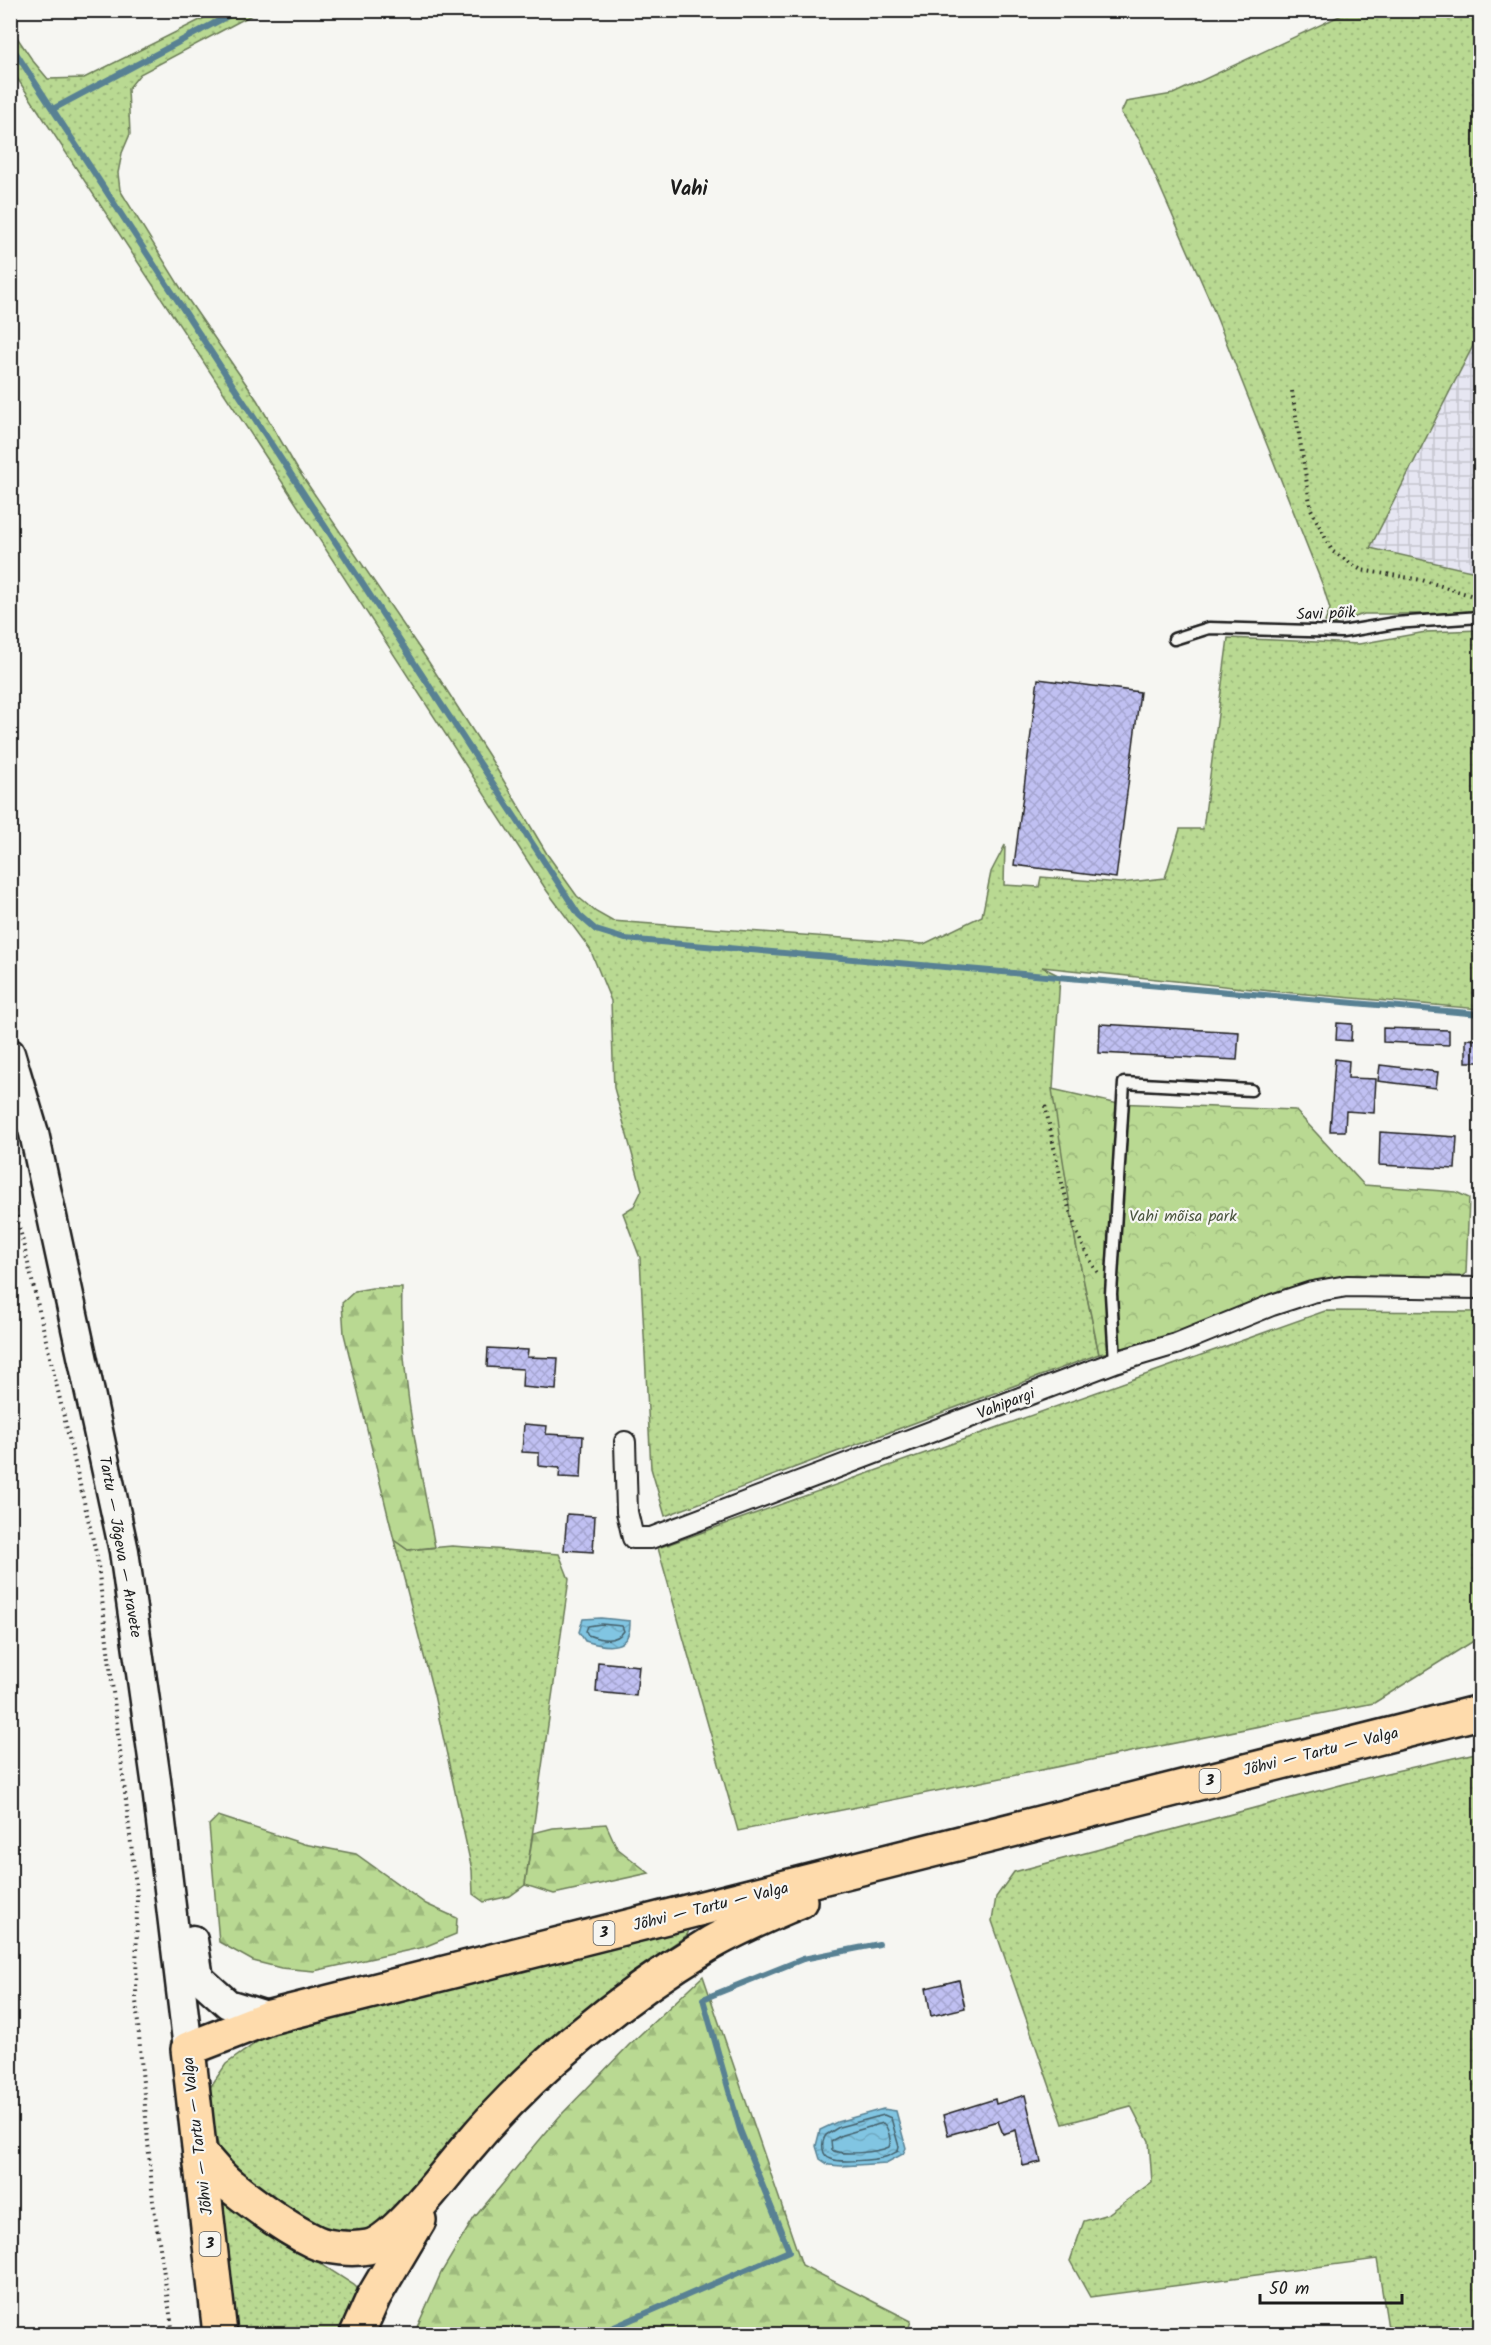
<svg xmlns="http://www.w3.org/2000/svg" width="1491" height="2345" viewBox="0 0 1491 2345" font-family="Kalam,sans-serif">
	<defs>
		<pattern id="industrial-grid" width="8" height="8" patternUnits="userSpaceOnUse" patternTransform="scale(1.5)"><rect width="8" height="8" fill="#e6e6f2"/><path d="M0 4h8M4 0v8" fill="none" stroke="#c5c5cf"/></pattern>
		<pattern id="grass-dots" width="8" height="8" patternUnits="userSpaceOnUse" patternTransform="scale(1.5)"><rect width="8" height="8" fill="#b9d992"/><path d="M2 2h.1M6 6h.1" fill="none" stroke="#9eba7d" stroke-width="1.8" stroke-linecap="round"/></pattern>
		<pattern id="forest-firs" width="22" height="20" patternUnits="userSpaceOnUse" patternTransform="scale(1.5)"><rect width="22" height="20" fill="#b9d992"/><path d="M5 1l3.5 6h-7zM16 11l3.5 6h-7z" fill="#9eba7d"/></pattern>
		<pattern id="park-crowns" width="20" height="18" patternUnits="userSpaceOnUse" patternTransform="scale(1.5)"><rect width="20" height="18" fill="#b9d992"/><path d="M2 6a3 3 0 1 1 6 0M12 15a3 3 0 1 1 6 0" fill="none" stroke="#9eba7d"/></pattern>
		<pattern id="water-waves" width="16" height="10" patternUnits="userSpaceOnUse" patternTransform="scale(1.5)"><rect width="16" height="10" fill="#81c5e2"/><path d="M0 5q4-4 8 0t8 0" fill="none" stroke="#6fa9c1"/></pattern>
		<pattern id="building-cross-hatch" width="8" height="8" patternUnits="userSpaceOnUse" patternTransform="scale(1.5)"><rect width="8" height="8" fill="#c0c0f2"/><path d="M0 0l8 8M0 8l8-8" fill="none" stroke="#a4a4cf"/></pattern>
	</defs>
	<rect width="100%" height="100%" fill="#f6f6f2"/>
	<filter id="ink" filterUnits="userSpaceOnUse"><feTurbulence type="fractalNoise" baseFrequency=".0167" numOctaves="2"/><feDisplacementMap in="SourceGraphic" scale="12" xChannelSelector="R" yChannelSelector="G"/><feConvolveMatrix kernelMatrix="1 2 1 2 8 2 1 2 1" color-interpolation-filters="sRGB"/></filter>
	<g filter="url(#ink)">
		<polygon fill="url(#industrial-grid)" points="1480,332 1480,573 1370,548"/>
		<g fill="url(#grass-dots)" stroke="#6a7a57" stroke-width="1.5">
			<polygon points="218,11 259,11 140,74 128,89 130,134 122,153 118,173 120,190 185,295 257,400 298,470 428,661 489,756 547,854 577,896 596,912 612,921 924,944 982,916 991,872 1005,845 1004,885 1039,887 1041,877 1121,883 1165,878 1180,829 1203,829 1228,638 1359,644 1426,632 1480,630 1480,1009 1271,991 1042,967 1060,976 1053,1089 1076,1244 1099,1354 665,1516 651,1468 640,1258 623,1213 634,1206 642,1190 614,1088 611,1001 590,949 547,891 266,457 11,69 10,27 33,61 48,79 84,78"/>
			<polygon points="1350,11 1480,11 1480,332 1370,548 1480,573 1480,610 1438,614 1364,614 1334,624 1325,622 1330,609 1323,586 1210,301 1139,139 1121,113 1126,102 1173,94"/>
			<polygon points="1325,1311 1480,1312 1480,1637 1374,1703 738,1831 658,1548"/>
			<polygon points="394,1540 408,1550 452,1546 559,1554 569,1579 525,1885 510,1896 484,1902 473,1894 472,1870 434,1695"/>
			<polygon points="1480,1752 1480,2334 1389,2334 1377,2259 1090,2297 1070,2261 1084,2221 1108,2214 1152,2182 1149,2141 1131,2106 1063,2124 992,1921 996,1897 1014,1872 1378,1775"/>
			<polygon points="685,1928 689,1930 687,1935 630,1974 545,2042 439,2156 399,2215 381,2226 354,2236 323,2233 264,2192 234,2166 219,2148 210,2117 209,2089 226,2064 264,2037 494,1974"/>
			<polygon points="226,2203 354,2285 361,2292 344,2334 234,2334 221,2206"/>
		</g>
		<g fill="url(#forest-firs)" stroke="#6a7a57" stroke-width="1.5">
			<path d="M372 1288H402C399 1375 419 1462 435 1547L408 1550 394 1540 344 1334 342 1303 355 1291Z"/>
			<polygon points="218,1816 304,1844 356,1854 426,1904 457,1918 456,1934 424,1947 314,1971 281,1968 253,1961 219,1942 209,1825"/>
			<polygon points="606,1824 617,1848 649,1873 554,1894 525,1885 533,1833 553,1828"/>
			<polygon points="703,1976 802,2265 911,2321 907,2334 414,2334 441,2273 474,2218 559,2117 629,2045"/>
		</g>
		<polygon fill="url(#park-crowns)" stroke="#6a7a57" stroke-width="1.5" points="1052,1089 1114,1103 1295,1110 1364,1185 1456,1192 1469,1198 1466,1273 1457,1280 1336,1277 1144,1345 1099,1354 1076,1244"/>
		<g fill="url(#water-waves)" stroke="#598193" stroke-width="1.5">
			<path d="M601 1618 630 1621C631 1651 607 1648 585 1641L579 1632 583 1619Z"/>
			<polygon points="883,2109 896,2111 906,2148 903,2154 886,2163 842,2166 829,2165 820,2159 816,2146 820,2130 837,2122"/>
		</g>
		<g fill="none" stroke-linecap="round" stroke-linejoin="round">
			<g stroke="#44606b" stroke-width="1.5">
				<path d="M601 1624 622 1626 624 1631C616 1643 601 1640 588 1635L586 1631 588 1626Z"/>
				<path d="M884 2115 891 2118 899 2147 898 2151C894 2153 889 2156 885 2157 875 2160 840 2163 831 2159 821 2156 821 2142 826 2135L839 2127Z"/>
				<path d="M883 2123C888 2127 892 2141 889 2147 878 2152 842 2156 832 2150L831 2141 842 2135Z"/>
			</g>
			<g stroke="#598193" stroke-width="6">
				<polyline points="10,44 579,915 596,930 625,939 1480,1014"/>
				<polyline points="53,109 239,10"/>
				<polyline points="598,2334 789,2251 740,2130 703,1999 803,1959 879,1944"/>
			</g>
		</g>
		<g fill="url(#building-cross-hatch)" stroke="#1c1c1c" stroke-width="1.5">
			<polygon points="1038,679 1140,692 1116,878 1014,865"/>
			<polygon points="1337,1023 1352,1024 1351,1041 1336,1040"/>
			<polygon points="1100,1024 1239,1032 1237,1060 1099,1053"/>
			<polygon points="1383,1028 1449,1030 1449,1045 1383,1042"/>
			<polygon points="1466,1039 1480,1040 1480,1062 1466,1062"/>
			<polygon points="1335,1059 1349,1061 1348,1078 1376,1079 1374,1113 1346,1111 1345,1131 1330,1131"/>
			<polygon points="1380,1065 1438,1072 1436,1088 1378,1081"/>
			<polygon points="1380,1132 1457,1137 1455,1169 1379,1165"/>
			<polygon points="488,1348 528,1350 527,1357 558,1358 556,1390 522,1387 523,1369 487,1367"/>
			<polygon points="524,1424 547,1426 546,1434 583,1436 581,1478 559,1477 560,1468 539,1466 539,1453 522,1452"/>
			<polygon points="567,1514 595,1516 593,1552 564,1550"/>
			<polygon points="598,1662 639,1666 636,1696 596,1692"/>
			<polygon points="959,1980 965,2008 931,2016 926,1988"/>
			<polygon points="1025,2095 1041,2162 1023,2166 1016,2130 1003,2134 998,2121 948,2135 943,2115 995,2099 996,2104"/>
		</g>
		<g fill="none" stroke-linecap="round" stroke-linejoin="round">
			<defs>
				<g id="lane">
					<polyline points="1174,639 1209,628 1342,632 1395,623 1480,617"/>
					<polyline points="1115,1362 1111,1294 1124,1083 1251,1090"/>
				</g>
				<polyline id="street" points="625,1442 627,1512 633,1538 651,1538 1115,1362 1176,1344 1272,1305 1312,1292 1347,1286 1480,1288"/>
				<g id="secondary">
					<polyline points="10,1053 34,1133 124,1551 156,1780 188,2049"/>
					<polyline points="193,1940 199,1978 228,2004 270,2017"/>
				</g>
				<g id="highway">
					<path d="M200 2154C210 2164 219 2177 231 2186 256 2206 286 2228 315 2242 328 2248 353 2250 368 2247 396 2241 447 2171 467 2148 531 2071 620 1998 706 1946 736 1928 768 1915 800 1901"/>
					<polyline points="220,2334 188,2049 270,2017 1480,1712"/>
					<polyline points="357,2334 374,2296 419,2220"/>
				</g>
			</defs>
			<use href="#lane" stroke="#1c1c1c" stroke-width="15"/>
			<use href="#street" stroke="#1c1c1c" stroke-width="24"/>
			<use href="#secondary" stroke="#1c1c1c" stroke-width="33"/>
			<use href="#highway" stroke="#1c1c1c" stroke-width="38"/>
			<g stroke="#1c1c1c" stroke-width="4" stroke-dasharray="1.5 4.5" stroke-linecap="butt">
				<polyline points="1292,391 1311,509 1332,551 1361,570 1422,580 1476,597 1480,600"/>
				<path d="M1045 1106C1058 1161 1066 1225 1098 1273"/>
				<polyline points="10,1187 97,1557 137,1894 136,2000 153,2201 173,2334"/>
			</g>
			<use href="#lane" stroke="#f6f6f2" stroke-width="10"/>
			<use href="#street" stroke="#f6f6f2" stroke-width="20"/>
			<use href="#secondary" stroke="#f6f6f2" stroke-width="28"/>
			<use href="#highway" stroke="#fedbac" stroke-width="33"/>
		</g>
	</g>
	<g text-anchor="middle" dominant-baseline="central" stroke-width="4.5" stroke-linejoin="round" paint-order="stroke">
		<g fill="#f6f6f2" stroke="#5d5d5c" stroke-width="1.5">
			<rect x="1199.5" y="1769" width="21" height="24" rx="4.5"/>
			<rect x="593.5" y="1921" width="21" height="24" rx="4.5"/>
			<rect x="199.5" y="2232" width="21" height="24" rx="4.5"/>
		</g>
		<g font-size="15" font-weight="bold" fill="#1c1c1c">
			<text x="1210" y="1781">3</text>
			<text x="604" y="1933">3</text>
			<text x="210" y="2244">3</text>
		</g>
		<g font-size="16" fill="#1c1c1c" stroke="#f6f6f2">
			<text transform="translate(1326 614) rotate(-2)">Savi põik</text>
			<text transform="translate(1006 1404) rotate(-21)">Vahipargi</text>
			<text transform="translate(120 1547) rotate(80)">Tartu — Jõgeva — Aravete</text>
			<text transform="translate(1321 1752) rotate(-14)">Jõhvi — Tartu — Valga</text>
			<text transform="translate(711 1907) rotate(-14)">Jõhvi — Tartu — Valga</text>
			<text transform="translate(198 2136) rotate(-97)">Jõhvi — Tartu — Valga</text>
		</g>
		<g font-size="16" fill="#4b553f" stroke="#f6f6f2">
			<text x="1183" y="1216">Vahi mõisa park</text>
		</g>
		<g font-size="20" font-weight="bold" fill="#1c1c1c" stroke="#f6f6f2">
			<text x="689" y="190">Vahi</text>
		</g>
	</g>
	<rect width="1491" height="2345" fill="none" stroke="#f6f6f2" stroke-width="36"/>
	<rect x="18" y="18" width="1455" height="2309" fill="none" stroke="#1c1c1c" stroke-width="2" filter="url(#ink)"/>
	<path d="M1260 2294v9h142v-9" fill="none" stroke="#1c1c1c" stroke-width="3"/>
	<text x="1269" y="2294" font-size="18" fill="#1c1c1c" stroke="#f6f6f2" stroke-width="4.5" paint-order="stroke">50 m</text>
</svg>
